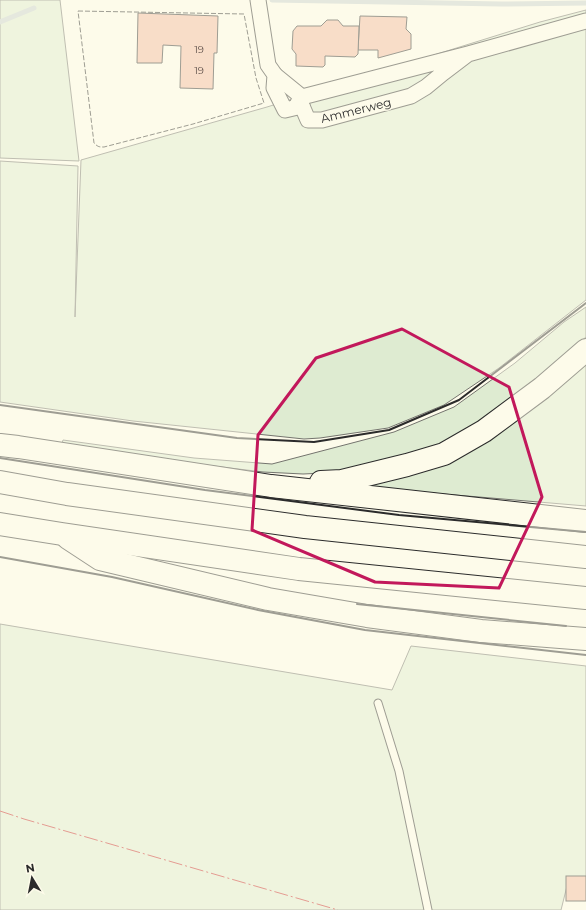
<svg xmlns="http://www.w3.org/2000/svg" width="586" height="910" viewBox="0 0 586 910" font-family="Montserrat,sans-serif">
	<rect width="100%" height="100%" fill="#fdfbea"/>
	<g fill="#deebd1" stroke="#74746e">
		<polygon points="0,0 60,0 79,161 0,158"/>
		<polygon points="586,10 586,300 499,368 444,405 388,428 320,438 304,439 133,421 0,402 0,161 78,166 75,317 81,160 267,107 540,22"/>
		<polygon points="586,307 586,337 507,403 450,441 346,472 303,474 263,472 164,460 61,447 63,440 194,458 272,464 394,432 454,407 515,363 564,322"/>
		<polygon points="586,357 586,506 360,487 403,474"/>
		<polygon points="0,624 392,690 411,646 586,666 586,886 567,886 561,910 0,910"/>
	</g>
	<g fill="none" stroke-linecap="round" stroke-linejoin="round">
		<g stroke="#c7d0d0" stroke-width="5">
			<polyline points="272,0 501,4 586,3"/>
			<polyline points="0,22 34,8"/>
		</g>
	</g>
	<g fill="#f2b8a0" stroke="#2b2b2b">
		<polygon points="138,13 218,16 217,53 214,53 213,89 180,88 181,46 163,45 162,63 137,63"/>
		<polygon points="360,16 407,17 406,29 411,34 411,49 378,58 378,50 358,50"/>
		<polygon points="327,20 338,20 343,26 359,26 358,54 355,57 325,56 325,65 323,67 296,66 296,54 292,49 293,31 297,26 321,26"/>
		<rect x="566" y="876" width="20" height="25"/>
	</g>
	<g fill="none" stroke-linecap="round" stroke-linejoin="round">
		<defs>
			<polyline id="service" points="378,703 399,771 428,910"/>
			<g id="minor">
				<polyline points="258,0 268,65 275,75 274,88 285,110 302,106"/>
				<polyline points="468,54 443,73 426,87 411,96 322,120 308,120 302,106 298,103 302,97 468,54 586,21"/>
				<polyline points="275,75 302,97"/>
			</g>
			<g id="motorway">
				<polyline points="0,445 18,447 271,486 586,521"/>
				<polyline points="0,482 67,494 305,527 586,557"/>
				<polyline points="321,482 342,481 407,465 444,454 484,431 542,388 586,350"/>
				<polyline points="0,524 62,534 299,569 586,598"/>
				<polyline points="68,538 100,559 268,599 367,616 481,631 586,639"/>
			</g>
		</defs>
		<use href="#service" stroke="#2b2b2b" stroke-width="9"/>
		<use href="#minor" stroke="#2b2b2b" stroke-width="17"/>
		<use href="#motorway" stroke="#2b2b2b" stroke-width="24"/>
		<use href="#service" stroke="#fdfbea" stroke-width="7"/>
		<use href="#minor" stroke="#fdfbea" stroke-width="15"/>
		<use href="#motorway" stroke="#fdfbea" stroke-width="22"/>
		<path stroke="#2b2b2b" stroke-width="1" stroke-dasharray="5 2" stroke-linecap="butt" d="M78 11 244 14 256 78 264 103 193 124 104 147C99 147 98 147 94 143Z"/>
		<g stroke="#2b2b2b" stroke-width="2">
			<polyline points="0,405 237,438 314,442 389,430 459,400 586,303"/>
			<polyline points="0,458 205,490 399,515 586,532"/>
			<polyline points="0,557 112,577 258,610 365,630 586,655"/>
			<polyline points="357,604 566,626"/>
		</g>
		<polyline stroke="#c62828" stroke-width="1" stroke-dasharray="14 3 2 3" stroke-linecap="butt" points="0,811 24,819 338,910"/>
	</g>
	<path d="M0 0H586V910H0ZM402 329 509 387 542 497 499 588 375 582 252 530 258 435 316 358Z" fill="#fdfbea" fill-opacity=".55" fill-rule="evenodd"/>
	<path fill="none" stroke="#c2185b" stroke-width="3" stroke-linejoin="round" d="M402 329 509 387 542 497 499 588 375 582 252 530 258 435 316 358Z"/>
	<g text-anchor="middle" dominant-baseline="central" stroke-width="3" stroke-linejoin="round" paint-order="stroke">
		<g font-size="10" fill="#5d4e48">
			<text x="199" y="49">19</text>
			<text x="199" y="70">19</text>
		</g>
		<g font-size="12" fill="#2b2b2b" stroke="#fdfbea">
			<text transform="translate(356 110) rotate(-14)">Ammerweg</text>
		</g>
	</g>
	<g transform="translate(32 878) rotate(350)" stroke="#fdfbea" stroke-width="3" paint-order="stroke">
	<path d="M0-3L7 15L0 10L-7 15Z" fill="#2b2b2b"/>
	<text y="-6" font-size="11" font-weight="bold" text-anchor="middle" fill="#2b2b2b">N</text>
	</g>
</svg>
